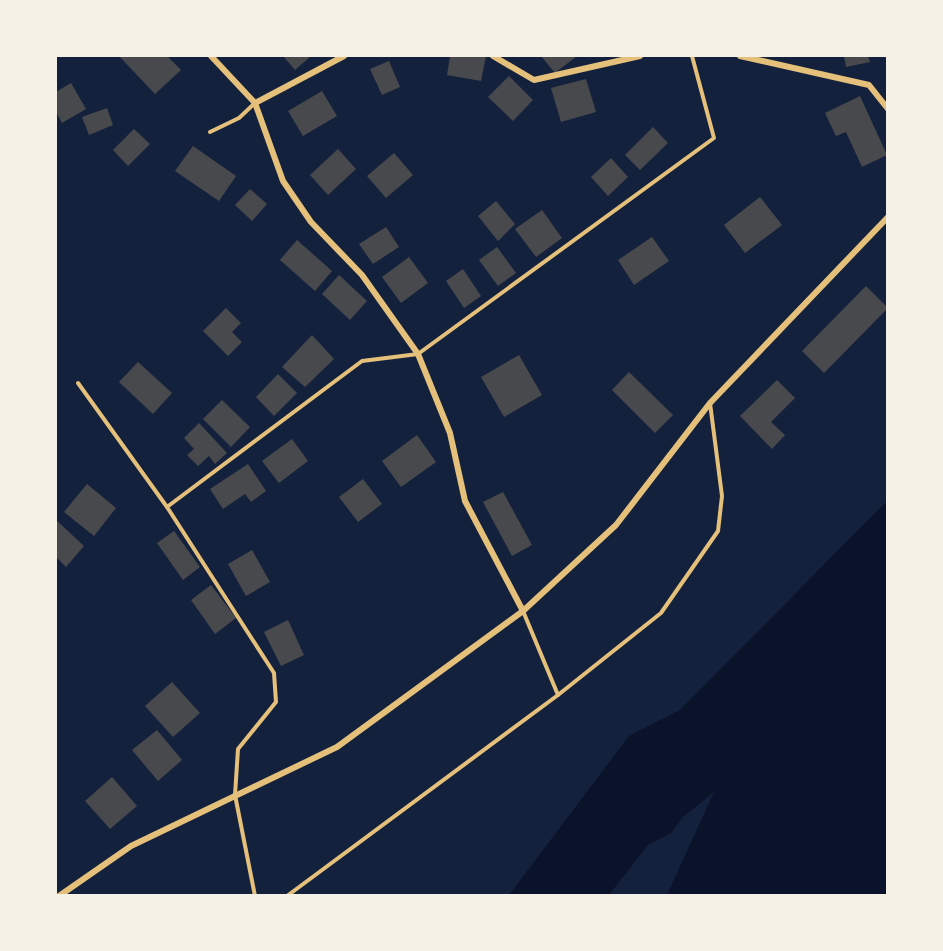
<svg xmlns="http://www.w3.org/2000/svg" width="943" height="951" viewBox="0 0 943 951" font-family="Roboto,sans-serif">
	<rect width="100%" height="100%" fill="#14213d"/>
	<polygon fill="#0b132b" points="887,501 887,895 667,895 714,792 683,817 671,833 648,845 609,895 509,895 629,736 680,710"/>
	<g fill="#48494c">
		<polygon points="119,56 167,56 181,70 155,94"/>
		<polygon points="283,56 311,56 295,70"/>
		<polygon points="450,56 486,56 481,81 447,75"/>
		<polygon points="541,56 577,56 555,73"/>
		<polygon points="844,56 868,56 870,62 846,67"/>
		<polygon points="389,61 400,87 382,95 370,69"/>
		<polygon points="509,76 533,100 513,121 488,97"/>
		<polygon points="586,79 596,112 561,122 551,88"/>
		<polygon points="71,83 86,109 62,123 56,112 56,92"/>
		<polygon points="322,91 337,116 303,136 288,111"/>
		<polygon points="860,96 887,155 862,167 846,132 836,136 825,113"/>
		<polygon points="107,108 113,125 89,135 82,117"/>
		<polygon points="653,127 668,143 640,170 625,155"/>
		<polygon points="134,129 150,144 128,166 113,150"/>
		<polygon points="193,146 236,176 219,201 175,171"/>
		<polygon points="338,149 356,169 328,195 310,175"/>
		<polygon points="394,153 413,175 386,198 367,176"/>
		<polygon points="611,158 628,177 608,196 591,177"/>
		<polygon points="250,189 267,204 252,221 235,205"/>
		<polygon points="760,197 782,225 745,253 724,225"/>
		<polygon points="496,201 515,224 498,241 478,216"/>
		<polygon points="542,210 562,238 536,257 515,229"/>
		<polygon points="386,227 399,247 373,264 359,244"/>
		<polygon points="652,237 669,261 634,285 618,260"/>
		<polygon points="297,240 332,271 315,291 280,260"/>
		<polygon points="497,247 516,273 498,286 479,260"/>
		<polygon points="409,257 428,283 401,303 382,277"/>
		<polygon points="463,269 481,296 464,308 446,281"/>
		<polygon points="339,275 367,301 350,320 322,294"/>
		<polygon points="866,286 888,308 824,373 802,351"/>
		<polygon points="226,308 241,323 232,332 242,342 228,356 203,331"/>
		<polygon points="312,335 334,359 305,387 282,367"/>
		<polygon points="519,355 542,395 504,417 481,377"/>
		<polygon points="138,362 172,393 153,414 119,382"/>
		<polygon points="629,372 673,415 655,433 612,390"/>
		<polygon points="278,374 297,393 274,416 256,397"/>
		<polygon points="777,380 795,398 771,422 785,435 772,449 740,416"/>
		<polygon points="222,400 250,427 231,447 203,419"/>
		<polygon points="199,423 227,453 215,464 209,456 198,466 187,455 194,449 184,438"/>
		<polygon points="417,435 436,462 401,487 382,461"/>
		<polygon points="292,439 308,461 279,483 262,461"/>
		<polygon points="248,464 266,491 251,502 245,494 223,509 210,489"/>
		<polygon points="363,479 382,504 358,522 339,497"/>
		<polygon points="87,484 116,508 94,536 64,512"/>
		<polygon points="503,492 532,545 512,556 483,502"/>
		<polygon points="56,520 84,546 66,567 56,557"/>
		<polygon points="174,531 200,567 183,580 157,543"/>
		<polygon points="252,550 270,582 246,596 228,564"/>
		<polygon points="211,585 236,618 215,634 191,600"/>
		<polygon points="288,620 304,655 281,666 264,632"/>
		<polygon points="172,682 200,713 173,737 145,706"/>
		<polygon points="157,730 182,760 158,781 132,750"/>
		<polygon points="112,777 137,806 110,829 85,801"/>
	</g>
	<g fill="none" stroke-linecap="round" stroke-linejoin="round">
		<g stroke="#e5c07b" stroke-width="4">
			<polyline points="210,132 239,118 255,103"/>
			<polyline points="78,383 167,507 362,361 418,354 714,138 692,56"/>
			<polyline points="167,507 274,673 276,702 238,749 235,795 255,896"/>
			<polyline points="558,695 661,613 718,531 722,496 710,403"/>
			<polyline points="287,896 558,695 523,611"/>
		</g>
		<g stroke="#e5c07b" stroke-width="6">
			<polyline points="211,56 255,103 283,181 311,222 362,275 418,354 450,433 465,501 523,611"/>
			<polyline points="493,56 534,80 640,56"/>
			<polyline points="740,56 869,85 888,109"/>
			<polyline points="255,103 344,56"/>
			<polyline points="59,896 131,846 337,747 523,611 616,525 710,403 888,217"/>
		</g>
	</g>
	<rect width="943" height="951" fill="none" stroke="#f6f1e7" stroke-width="114"/>
</svg>
